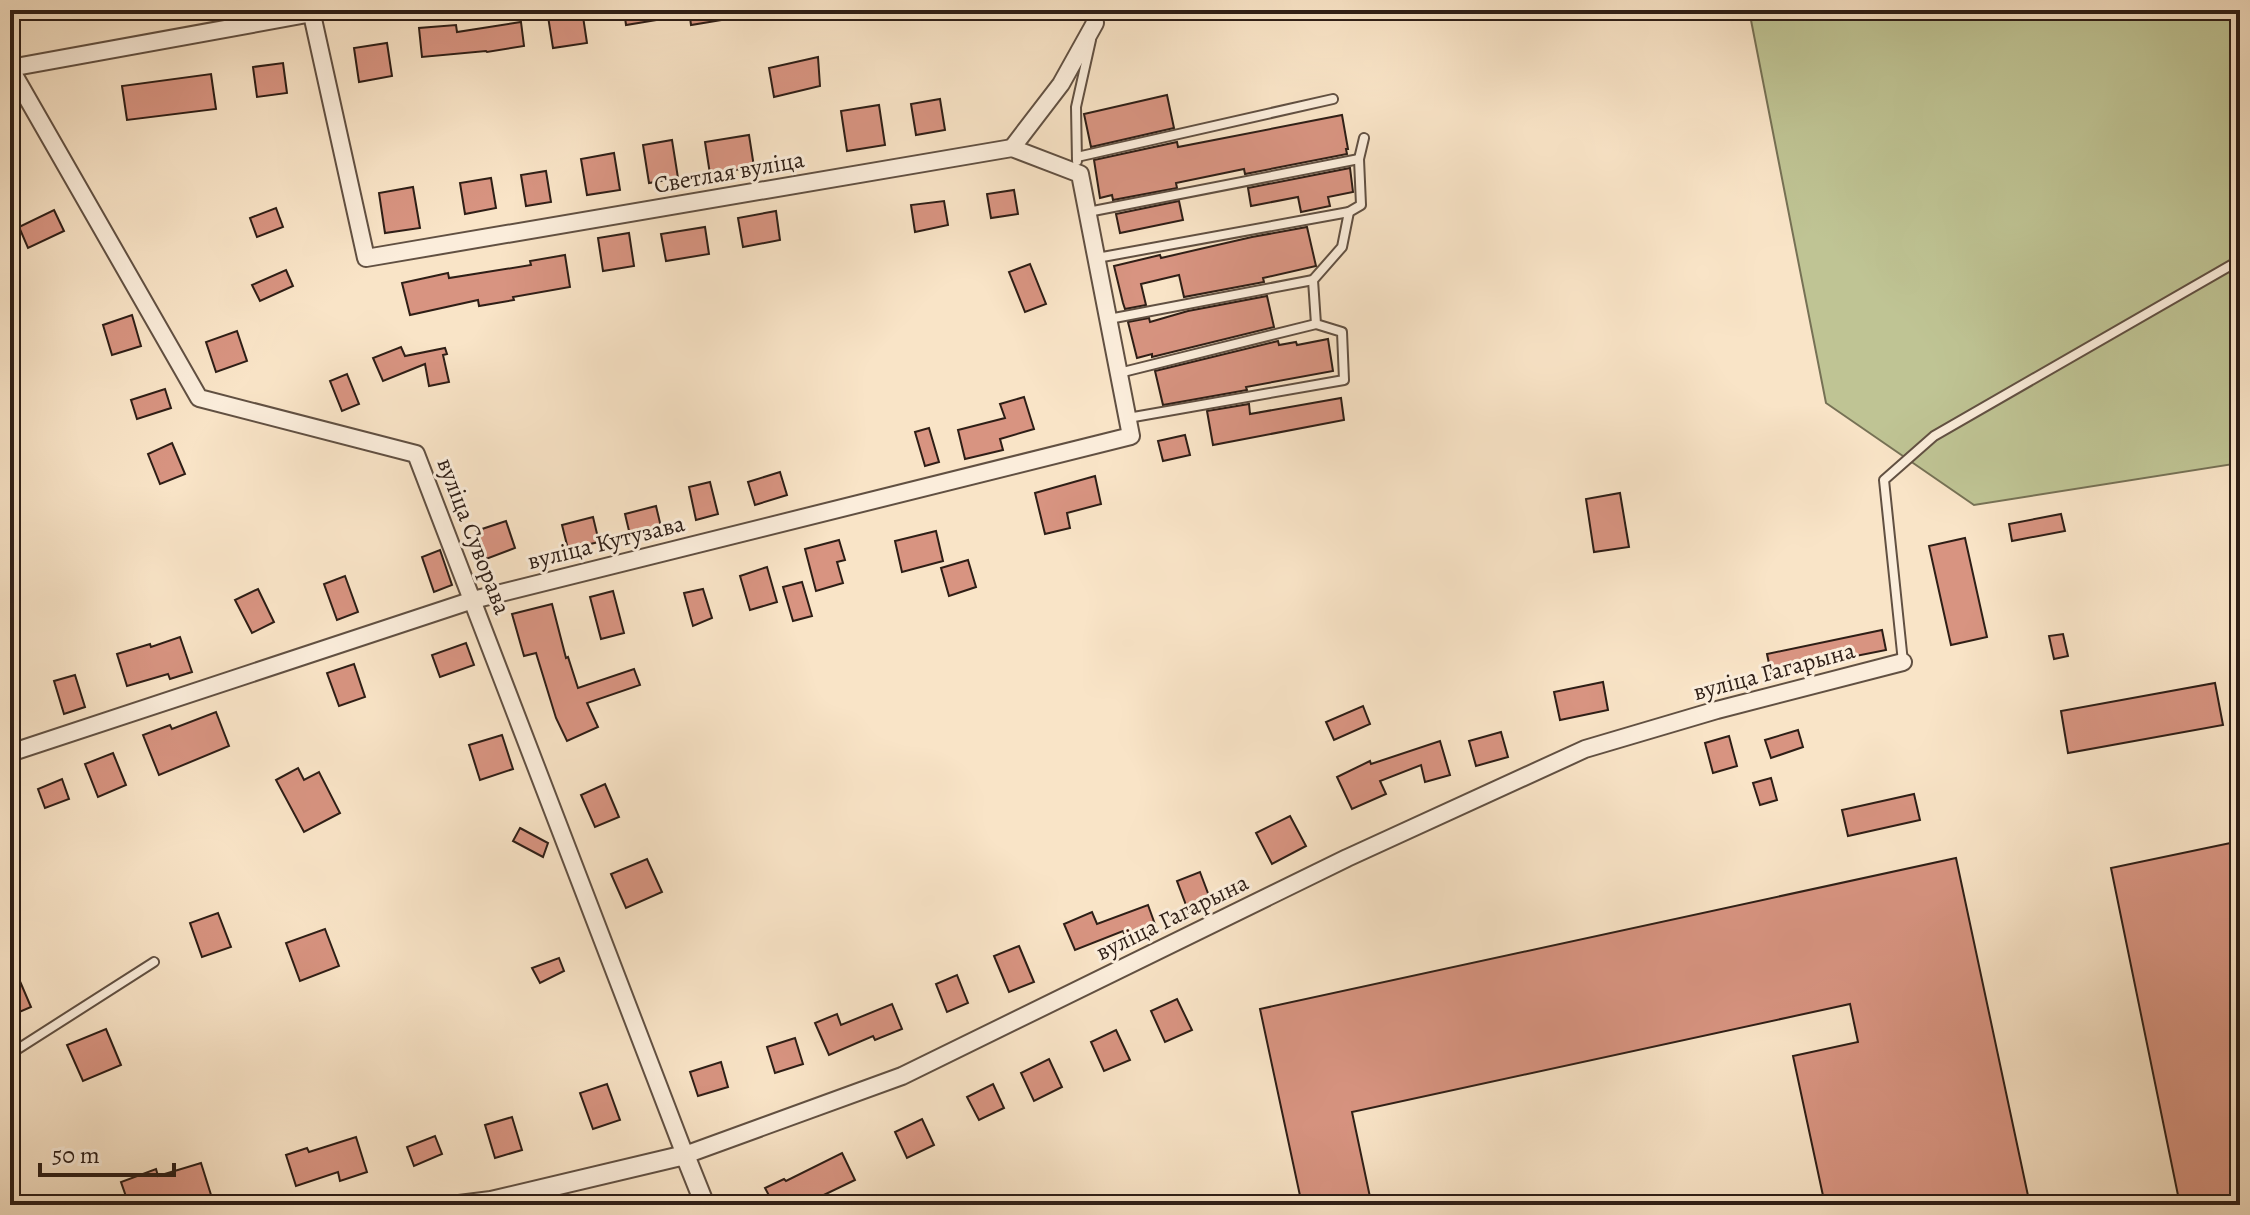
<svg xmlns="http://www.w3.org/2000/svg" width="2250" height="1215" viewBox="0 0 2250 1215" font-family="Alegreya,serif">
	<rect width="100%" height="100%" fill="#f9e4c7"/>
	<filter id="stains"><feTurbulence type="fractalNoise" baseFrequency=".0025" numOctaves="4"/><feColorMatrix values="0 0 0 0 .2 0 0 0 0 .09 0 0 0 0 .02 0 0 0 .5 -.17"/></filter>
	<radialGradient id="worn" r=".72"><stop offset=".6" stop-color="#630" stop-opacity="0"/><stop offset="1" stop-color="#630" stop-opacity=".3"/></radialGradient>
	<polygon fill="#bfc494" stroke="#767155" stroke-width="2" points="1749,10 2240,10 2240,463 1974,505 1826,403"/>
	<g fill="#d89481" stroke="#2e1e16" stroke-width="2">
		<polygon points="547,10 582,10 587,43 553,48"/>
		<polygon points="624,10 668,10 669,18 626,25"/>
		<polygon points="689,10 733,10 734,18 691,25"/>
		<polygon points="521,22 524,46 487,52 486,51 422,57 419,28 456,25 457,32"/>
		<polygon points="387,43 392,76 359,82 354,48"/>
		<polygon points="818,57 820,86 774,97 769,68"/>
		<polygon points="283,63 287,93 257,97 253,67"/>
		<polygon points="211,74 216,109 127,120 122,86"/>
		<polygon points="1167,95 1174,128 1091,147 1084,114"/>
		<polygon points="940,99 945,130 916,135 911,104"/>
		<polygon points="879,105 885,145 847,151 841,111"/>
		<polygon points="1342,115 1348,149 1346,149 1347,154 1245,174 1244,169 1176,183 1177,188 1113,200 1112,195 1100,198 1094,160 1177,142 1178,147"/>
		<polygon points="749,135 754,167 710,174 705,142"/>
		<polygon points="672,140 678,178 649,183 643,145"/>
		<polygon points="614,153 620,190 587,195 581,159"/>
		<polygon points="1350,168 1353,192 1328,197 1330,206 1301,212 1298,197 1251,206 1248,188"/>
		<polygon points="546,171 551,202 526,206 521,175"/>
		<polygon points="491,178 496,208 465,214 460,183"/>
		<polygon points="413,187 420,228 385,233 379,193"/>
		<polygon points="1014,190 1018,214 991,218 987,194"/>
		<polygon points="944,201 948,225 915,232 911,205"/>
		<polygon points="1179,201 1183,220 1120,233 1116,214"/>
		<polygon points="276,208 283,227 257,237 250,218"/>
		<polygon points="54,210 64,231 28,248 19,227"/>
		<polygon points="776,211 780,240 743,247 738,218"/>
		<polygon points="705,227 709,254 666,261 661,234"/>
		<polygon points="1307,227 1316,266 1263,278 1264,282 1184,297 1179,275 1141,284 1146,305 1125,309 1123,303 1114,266 1160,255 1161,258 1252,237"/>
		<polygon points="629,233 634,266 603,271 598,238"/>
		<polygon points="565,255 570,287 513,297 514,300 479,306 478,300 410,315 402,283 448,273 449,278 531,265 530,261"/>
		<polygon points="1030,264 1046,304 1025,312 1009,272"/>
		<polygon points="286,270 293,286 260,301 252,285"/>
		<polygon points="1267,296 1274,327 1152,357 1152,354 1137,358 1128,322 1149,318 1150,322 1188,311"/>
		<polygon points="132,315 141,346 112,355 103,325"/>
		<polygon points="237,331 247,361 216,372 206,342"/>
		<polygon points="1328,339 1333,371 1246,387 1247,390 1163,405 1155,371 1278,341 1279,345 1296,342 1297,345"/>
		<polygon points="401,347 405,356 445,348 447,354 443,355 449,382 429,386 425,364 383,381 373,358"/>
		<polygon points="347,374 359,404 342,411 330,381"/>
		<polygon points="165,389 171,408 137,419 131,400"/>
		<polygon points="1024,397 1034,429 1000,439 1003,450 965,459 958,430 1005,418 1000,404"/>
		<polygon points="1341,398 1344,420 1213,445 1207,411 1249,404 1250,414"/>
		<polygon points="929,428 939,462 925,466 915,432"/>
		<polygon points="1185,435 1190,455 1163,461 1158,441"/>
		<polygon points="172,443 185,474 160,484 148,454"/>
		<polygon points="780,472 787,495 755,505 748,482"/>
		<polygon points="1095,476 1101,504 1067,513 1070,528 1045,534 1035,493"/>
		<polygon points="710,482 718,514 696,520 689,487"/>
		<polygon points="1620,493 1629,547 1594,552 1586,499"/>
		<polygon points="656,506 661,527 630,535 625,514"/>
		<polygon points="2061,514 2065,531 2012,541 2009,524"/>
		<polygon points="593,517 599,542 568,549 562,525"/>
		<polygon points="506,521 515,548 486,559 476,531"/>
		<polygon points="936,531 943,561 902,572 895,541"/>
		<polygon points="1965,538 1987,637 1951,645 1929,546"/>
		<polygon points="839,540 845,560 837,562 843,583 816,591 805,549"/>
		<polygon points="440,550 452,585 434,592 422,557"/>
		<polygon points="968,560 976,587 949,596 941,568"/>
		<polygon points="767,567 777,602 750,610 740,576"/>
		<polygon points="345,576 358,612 337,620 324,584"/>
		<polygon points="802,582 812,616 793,621 783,587"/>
		<polygon points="258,589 274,622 252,633 235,600"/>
		<polygon points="703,589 712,618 693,626 684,593"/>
		<polygon points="613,591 624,633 601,639 590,597"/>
		<polygon points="552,604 566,658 568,657 578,688 634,669 640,685 587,703 598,727 567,741 556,718 536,653 524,656 512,614"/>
		<polygon points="1882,630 1886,650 1771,673 1767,654"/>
		<polygon points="2063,634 2068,656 2054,659 2049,636"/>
		<polygon points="180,637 192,672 170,679 168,674 127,686 117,654 150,644 151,647"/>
		<polygon points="466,643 474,665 440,677 432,655"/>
		<polygon points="354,664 365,697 339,706 327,673"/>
		<polygon points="75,675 85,707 64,714 54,681"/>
		<polygon points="1603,682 1608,710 1560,720 1554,692"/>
		<polygon points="2215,683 2223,725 2068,753 2061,711"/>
		<polygon points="1363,706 1370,724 1334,740 1326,722"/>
		<polygon points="216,712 229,746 159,775 143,735 170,725 172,729"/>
		<polygon points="1798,730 1803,747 1771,758 1765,740"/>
		<polygon points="1501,732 1508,757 1476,766 1469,741"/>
		<polygon points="502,735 513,769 480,780 469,745"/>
		<polygon points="1729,736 1737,766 1713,773 1705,743"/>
		<polygon points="1440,741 1450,775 1425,782 1421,765 1380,781 1386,794 1352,809 1337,777 1370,761 1371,764"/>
		<polygon points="113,753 126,785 98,797 85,764"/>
		<polygon points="298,768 304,780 319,772 340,813 304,832 276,780"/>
		<polygon points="1771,778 1777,800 1760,805 1753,783"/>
		<polygon points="62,779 69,799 45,808 38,789"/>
		<polygon points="605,784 619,817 595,827 581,795"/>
		<polygon points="1914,794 1920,820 1848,836 1842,810"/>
		<polygon points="1290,816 1306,846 1272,864 1256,833"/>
		<polygon points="520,828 548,843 543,857 513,841"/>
		<polygon points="2240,841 2240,1205 2180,1205 2111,868"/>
		<polygon points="1956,858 2030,1205 1825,1205 1793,1056 1858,1042 1850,1004 1352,1112 1370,1197 1332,1205 1302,1205 1260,1009"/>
		<polygon points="647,859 662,892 626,908 611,874"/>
		<polygon points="1200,872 1212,904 1189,913 1177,881"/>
		<polygon points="1148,905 1157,930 1127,941 1123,931 1075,950 1064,924 1092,912 1097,924"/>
		<polygon points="218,913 231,947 202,957 190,923"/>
		<polygon points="325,929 339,966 300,981 286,943"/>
		<polygon points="1019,946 1034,982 1009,992 994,956"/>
		<polygon points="10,958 31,1007 10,1016"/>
		<polygon points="559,958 564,971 540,983 532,968"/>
		<polygon points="957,975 968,1003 947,1012 936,984"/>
		<polygon points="1177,999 1192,1030 1165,1042 1151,1011"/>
		<polygon points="892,1004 902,1029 875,1040 873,1036 829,1055 815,1023 837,1014 841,1025"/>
		<polygon points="106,1029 121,1065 83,1081 67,1045"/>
		<polygon points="1116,1030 1130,1060 1104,1071 1091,1042"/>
		<polygon points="795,1038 803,1064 775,1073 767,1047"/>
		<polygon points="1049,1059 1062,1087 1034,1101 1021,1073"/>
		<polygon points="721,1062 728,1087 698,1096 690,1072"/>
		<polygon points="607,1084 620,1120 593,1129 580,1093"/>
		<polygon points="993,1084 1004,1108 979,1120 967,1097"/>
		<polygon points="512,1117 522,1150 495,1158 485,1125"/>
		<polygon points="922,1119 934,1145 907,1158 895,1132"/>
		<polygon points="435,1136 442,1154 414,1166 407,1147"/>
		<polygon points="356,1137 367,1172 340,1181 338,1172 296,1186 286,1155 307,1148 309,1152"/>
		<polygon points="842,1153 855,1180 803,1205 774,1205 765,1188 784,1179 786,1181"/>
		<polygon points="201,1163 212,1198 188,1205 129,1205 121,1182 156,1169 158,1176"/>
	</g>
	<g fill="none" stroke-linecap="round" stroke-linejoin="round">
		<defs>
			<g id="service">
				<polyline points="1077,157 1333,99"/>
				<polyline points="1077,161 1076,107 1091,40"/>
				<polyline points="1088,212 1359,159"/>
				<polyline points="1097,258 1349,212"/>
				<polyline points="1109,319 1313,280"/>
				<polyline points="1119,373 1316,324"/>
				<polyline points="1128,418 1344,380 1342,332 1316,324 1313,280 1342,247 1349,212 1361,205 1359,159 1364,138"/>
				<polyline points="1903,662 1884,480 1934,436 2240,260"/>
				<polyline points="10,1054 154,962"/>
			</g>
			<g id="minor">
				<polyline points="10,68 199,398 416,454 685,1155 902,1076 1347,858 1585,749 1717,710 1903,662"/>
				<polyline points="10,68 329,10"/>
				<polyline points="1012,148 1061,84 1095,23 1093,10"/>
				<polyline points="10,753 473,600 1131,436 1080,174 1012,148 366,258 311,10"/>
			</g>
			<polyline id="tertiary" points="459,1205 491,1201 685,1155 705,1205"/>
		</defs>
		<use href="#service" stroke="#615042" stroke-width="12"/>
		<use href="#minor" stroke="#615042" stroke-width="20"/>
		<use href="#tertiary" stroke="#615042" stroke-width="22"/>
		<use href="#service" stroke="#fbeddb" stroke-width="8"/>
		<use href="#minor" stroke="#fbeddb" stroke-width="16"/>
		<use href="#tertiary" stroke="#fbeddb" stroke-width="18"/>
	</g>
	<g text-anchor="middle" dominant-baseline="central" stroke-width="6" stroke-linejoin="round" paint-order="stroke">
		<g font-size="24" fill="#2e1e16" stroke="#fbeddb">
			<text transform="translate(729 172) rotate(-10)">Светлая вуліца</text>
			<text transform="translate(474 536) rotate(69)">вуліца Суворава</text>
			<text transform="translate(606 542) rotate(-14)">вуліца Кутузава</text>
			<text transform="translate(1774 671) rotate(-15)">вуліца Гагарына</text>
			<text transform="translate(1172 917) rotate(-26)">вуліца Гагарына</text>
		</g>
	</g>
	<rect width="2250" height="1215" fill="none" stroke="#f9e4c7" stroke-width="40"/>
	<rect x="12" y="12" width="2226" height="1191" fill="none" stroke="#2e1e16" stroke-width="4"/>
	<rect x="20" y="20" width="2210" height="1175" fill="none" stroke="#2e1e16" stroke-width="2"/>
	<path d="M40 1163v12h134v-12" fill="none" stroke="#2e1e16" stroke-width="4"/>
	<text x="52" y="1163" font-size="24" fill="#2e1e16" stroke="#fbeddb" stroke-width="6" paint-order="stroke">50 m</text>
	<rect width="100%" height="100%" filter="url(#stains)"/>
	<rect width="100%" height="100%" fill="url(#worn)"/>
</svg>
